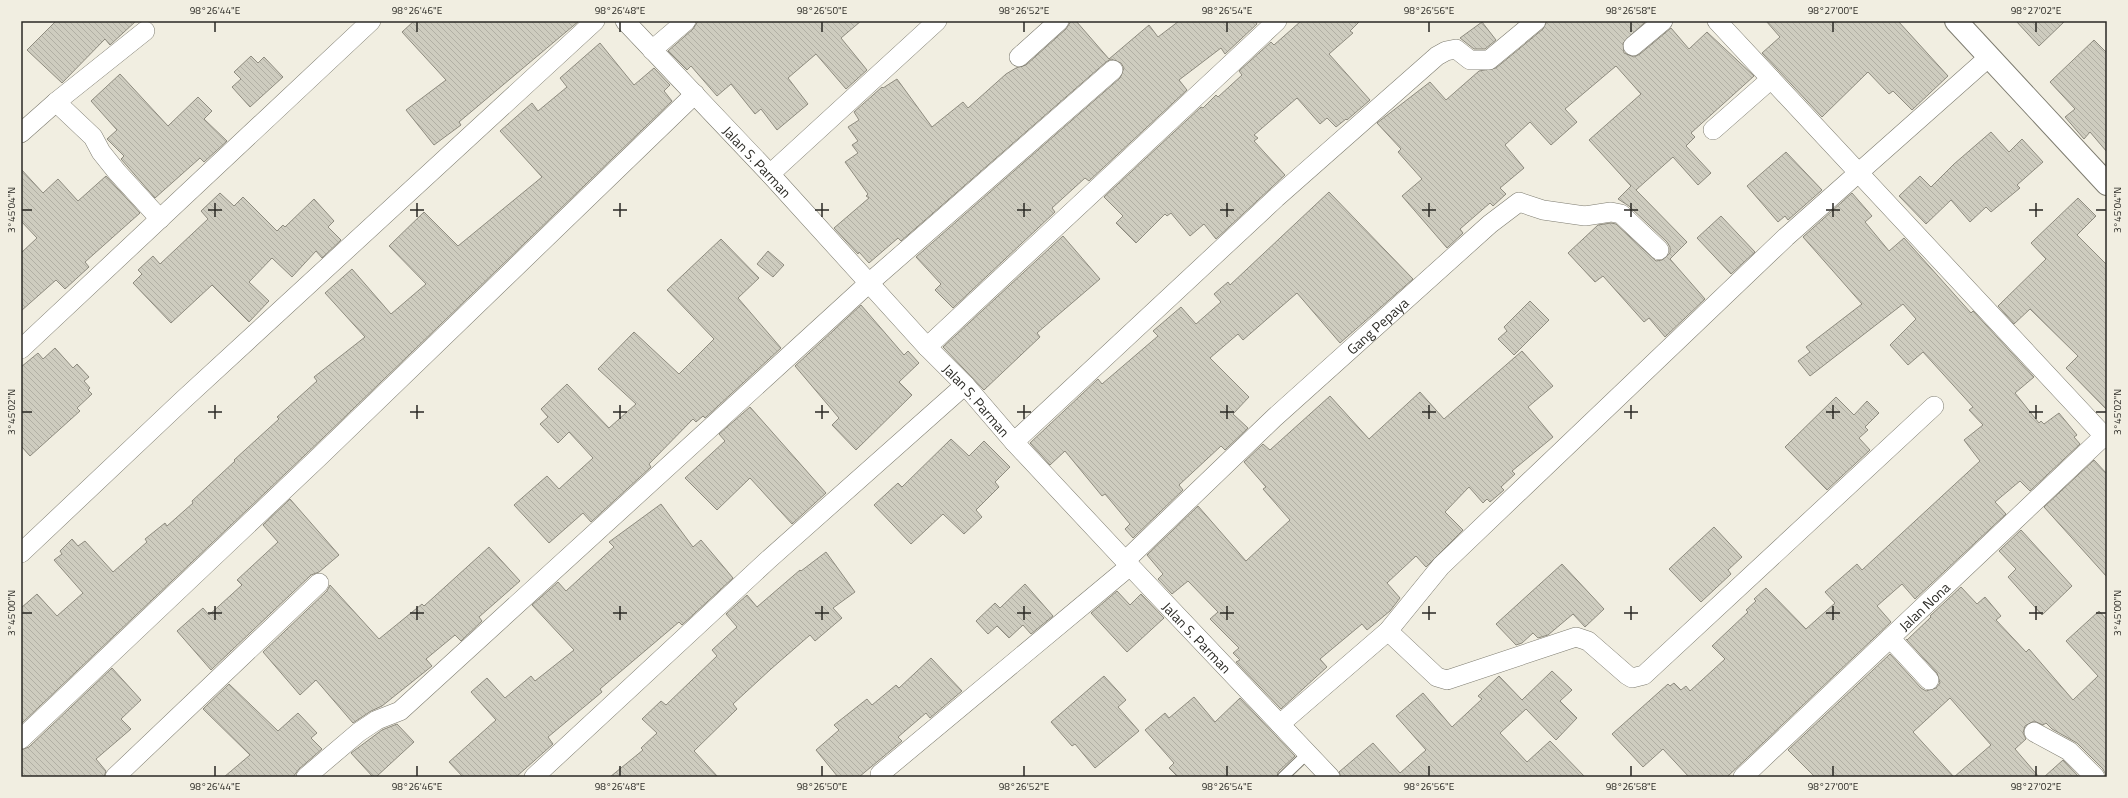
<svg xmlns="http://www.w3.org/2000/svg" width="2128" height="798" viewBox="0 0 2128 798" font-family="'Titillium Web',sans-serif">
	<defs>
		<pattern id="building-back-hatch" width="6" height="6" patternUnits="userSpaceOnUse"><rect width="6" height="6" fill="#ceccbf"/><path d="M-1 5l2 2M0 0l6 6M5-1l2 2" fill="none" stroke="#b1afa4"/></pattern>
	</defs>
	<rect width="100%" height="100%" fill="#f1eee1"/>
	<g fill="url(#building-back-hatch)" stroke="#8e8b7f" fill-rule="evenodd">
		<polygon points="56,21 136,21 110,45 105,39 62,83 27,50"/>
		<polygon points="414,21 579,21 459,122 461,125 434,145 406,110 446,80 402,32"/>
		<polygon points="698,21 861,21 841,38 867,70 846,89 816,54 788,78 808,104 777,130 761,109 755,114 731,84 717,96 691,66 687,70 668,51 693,29"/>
		<polygon points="1071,21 1076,21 1109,59 1149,25 1158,37 1179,21 1255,21 1257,24 1225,54 1221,48 1179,80 1187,90 1089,181 1085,178 1052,208 1055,212 953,308 935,290 941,284 916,257 1120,78 1124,68 1121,63 1111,59 1106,62 901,241 898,238 869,263 859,252 858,254 834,228 869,198 866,196 868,194 845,162 858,153 852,145 858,141 848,127 859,120 854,112 882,87 883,88 897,79 932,127 963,102 968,108 1006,74 1016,68 1026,65 1066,29"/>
		<polygon points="1301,21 1360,21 1350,31 1353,33 1329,54 1370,100 1347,120 1346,119 1336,127 1327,118 1320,124 1297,98 1254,135 1258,138 1254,141 1285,175 1216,239 1204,224 1190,236 1171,213 1167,216 1165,214 1136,243 1116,223 1123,216 1104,197 1201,107 1203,108 1216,95 1218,97 1242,75 1239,71 1271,42 1274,45"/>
		<polygon points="1547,21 1646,21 1623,43 1624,53 1634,57 1640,54 1671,28 1689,49 1707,32 1754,76 1691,133 1695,137 1686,146 1711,173 1698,185 1673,157 1636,190 1687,242 1670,259 1705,299 1665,337 1649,318 1644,322 1603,276 1595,282 1568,253 1598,225 1611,223 1616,224 1656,261 1662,260 1670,253 1670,247 1667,242 1629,206 1618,199 1631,186 1589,140 1641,94 1616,66 1565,109 1577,122 1551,145 1530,122 1505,145 1524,168 1500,188 1506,194 1493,206 1490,203 1460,229 1463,233 1447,248 1402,196 1422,179 1398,152 1401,149 1377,123 1430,82 1446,100 1479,71 1496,68 1543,29"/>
		<polygon points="1766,21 1898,21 1948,76 1912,110 1893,91 1889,94 1868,72 1822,117 1762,53 1780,37"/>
		<polygon points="2016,21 2065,21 2039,46"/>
		<polygon points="1482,22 1496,40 1485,49 1474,49 1460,38"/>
		<polygon points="2094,40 2107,53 2107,152 2090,132 2084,139 2065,117 2075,109 2050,82"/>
		<polygon points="600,43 634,85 654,68 670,85 664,91 672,101 323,438 21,724 21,608 37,594 57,616 83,593 54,560 62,554 60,551 72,539 78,546 85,541 113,572 147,542 145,539 165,523 167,526 193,503 192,501 235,461 234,460 279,419 277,417 317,381 314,377 365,337 325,293 352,269 391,314 426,284 389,246 424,212 458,246 542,177 500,131 532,103 538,111 567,87 560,78"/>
		<polygon points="251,56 258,63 264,57 283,77 250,107 232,87 241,79 234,72"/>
		<polygon points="120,74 168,126 198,97 212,111 204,119 227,141 204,162 200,158 155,198 121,159 124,156 107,139 117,130 91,101"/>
		<polygon points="1991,132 2009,152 2022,139 2043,162 2017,185 2020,188 1991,212 1986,207 1970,222 1951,200 1926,224 1899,196 1920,176 1931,187 1954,164"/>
		<polygon points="1786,152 1822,190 1788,220 1785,216 1778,222 1747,186"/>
		<polygon points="21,169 43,193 58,179 78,201 106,176 140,213 85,262 89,267 65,289 56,280 21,311 21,253 37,238 21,221"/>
		<polygon points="1329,192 1413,279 1340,343 1297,293 1243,340 1238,334 1210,358 1249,397 1233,414 1248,428 1225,450 1221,446 1179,485 1183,490 1133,538 1125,529 1130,524 1105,494 1102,496 1065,451 1050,465 1030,443 1098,379 1102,384 1158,336 1153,331 1181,307 1196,324 1221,302 1214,294 1228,282 1230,285"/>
		<polygon points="220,193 234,206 243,197 277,231 283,225 285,227 314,199 334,221 328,227 341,240 322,258 316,251 292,277 272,258 249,282 269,301 249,322 212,285 171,323 133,283 142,274 138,270 153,256 160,264 208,219 201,211"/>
		<polygon points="1852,193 1872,216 1865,222 1889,251 1904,238 1971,313 1973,311 2034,377 2015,393 2039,423 2041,421 2044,424 2059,413 2077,435 2074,437 2080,444 2030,491 2020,481 1995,502 2006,514 1915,599 1902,584 1877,606 1891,622 1727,777 1689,777 1663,749 1643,767 1612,734 1668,684 1670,686 1674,683 1681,690 1686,686 1690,691 1725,659 1712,646 1748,612 1746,610 1756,601 1754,599 1766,588 1806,629 1835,603 1825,592 1857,564 1862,570 1980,461 1964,440 1983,425 1969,410 1973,407 1923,352 1908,365 1890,345 1916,319 1903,304 1810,376 1798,361 1810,352 1806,347 1862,304 1803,237"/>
		<polygon points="2078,198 2096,216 2077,235 2107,265 2107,410 2066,368 2078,356 2030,309 2014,324 1998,306 2046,259 2031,243"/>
		<polygon points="1721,216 1755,252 1731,274 1697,238"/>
		<polygon points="1063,236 1100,279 1037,333 1040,337 984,390 943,347"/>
		<polygon points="721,239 759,278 738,298 781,348 705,418 703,416 696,422 693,419 649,464 651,467 591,522 583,513 549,543 514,505 547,476 559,489 593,458 569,432 558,443 540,424 548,417 541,409 567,384 609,428 636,404 598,369 634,332 679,374 714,339 667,290"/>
		<polygon points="768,251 784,265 773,277 757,264"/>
		<polygon points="1530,301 1549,320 1514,355 1498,339 1507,331 1504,327"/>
		<polygon points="861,305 904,355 908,351 919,363 899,382 912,395 856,450 832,425 839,418 795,366"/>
		<polygon points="55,348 73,368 77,364 89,377 84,381 90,388 88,390 92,394 77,408 80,411 30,456 21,446 21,367 38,353 43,359"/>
		<polygon points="1522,351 1553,386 1528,407 1553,437 1512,471 1515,474 1501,487 1504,490 1490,502 1487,499 1483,503 1469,487 1445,512 1463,530 1426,567 1416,556 1387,583 1400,598 1390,611 1367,630 1362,624 1320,659 1327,667 1281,709 1236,662 1240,660 1233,653 1239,648 1210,619 1218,612 1188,581 1172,594 1158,579 1163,574 1147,555 1198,506 1246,561 1290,520 1263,489 1266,487 1244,462 1263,444 1270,450 1330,396 1369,439 1420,392 1444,419"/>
		<polygon points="1836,397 1854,415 1867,401 1879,413 1865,427 1868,430 1859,438 1870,450 1827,490 1785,447"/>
		<polygon points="750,407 826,493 792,524 750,478 717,510 685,478 725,441 719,434"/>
		<polygon points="951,439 969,456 984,441 1010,467 995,482 999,487 976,510 982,517 964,534 943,514 911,544 874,505 898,483 902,487"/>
		<polygon points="2094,460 2107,474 2107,577 2044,507"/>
		<polygon points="290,499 339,555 319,572 311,575 211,670 177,631 203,608 209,615 242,585 237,580 278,542 263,525"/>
		<polygon points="661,504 693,547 701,540 733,578 682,625 679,622 600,689 602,692 548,737 553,744 516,777 463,777 449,762 496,720 471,692 487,678 505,698 531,676 535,681 574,650 532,605 558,582 566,591 614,547 609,542"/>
		<polygon points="1714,527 1742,557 1728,570 1731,574 1701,602 1669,569"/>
		<polygon points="2021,530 2072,586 2042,615 2008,577 2016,569 1999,551"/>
		<polygon points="489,547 520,581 479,617 482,621 461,641 455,635 426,659 432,666 382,706 371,711 353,723 316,680 300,695 263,652 327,591 330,585 379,639 422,604 424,606"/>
		<polygon points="826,552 855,592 833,608 842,618 815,641 810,635 771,669 733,704 737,709 694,751 718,777 610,777 643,750 641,748 657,733 642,719 661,701 666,705 717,656 712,650 737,627 726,614 747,595 757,607 800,570 801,571"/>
		<polygon points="1562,564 1604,609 1585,627 1573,614 1548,635 1538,638 1533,633 1522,643 1516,645 1496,624"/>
		<polygon points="1025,584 1053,616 1031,634 1023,625 1009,638 997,626 988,634 976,621 995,603 1000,608"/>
		<path d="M1961 587 1977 604 1985 597 2001 616 1996 620 2026 652 2029 649 2073 700 2098 676 2066 641 2099 611 2107 620V777L2103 769 2077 743 2052 729 2046 723 2043 725 2034 721 2025 726 2023 733 2026 739 2015 749 2039 777H1815L1788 750 1890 654 1921 688 1926 691 1936 688 1940 683 1937 673 1906 639 1907 640 1931 617 1930 616ZM1950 698 1991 745 1954 777 1913 732Z"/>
		<polygon points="1117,591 1130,605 1141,594 1164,618 1127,652 1091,613"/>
		<polygon points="931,658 962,691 930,718 926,713 898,737 902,741 859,777 838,777 816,750 839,730 834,725 867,699 872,705 896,685 899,688"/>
		<polygon points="112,668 141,700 121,719 131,729 96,759 106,771 104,777 21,777 21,750 29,747"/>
		<polygon points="1552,671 1572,690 1560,701 1577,718 1556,740 1526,709 1500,733 1527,762 1550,741 1585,777 1341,777 1339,772 1373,743 1400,773 1426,750 1396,716 1423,693 1452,727 1482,699 1478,696 1499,676 1522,700"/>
		<polygon points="1104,676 1126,700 1118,707 1139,731 1095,768 1075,744 1072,746 1051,722"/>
		<polygon points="229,684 278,731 298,713 317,733 311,738 322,749 299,769 293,777 224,777 250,755 203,709"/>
		<polygon points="1194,697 1215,722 1240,698 1295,756 1278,772 1277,777 1178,777 1169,768 1174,763 1145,730 1165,713 1169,718"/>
		<polygon points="397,724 414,742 376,777 373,777 351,753 382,730"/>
		<polygon points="2063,760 2079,777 2044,777"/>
	</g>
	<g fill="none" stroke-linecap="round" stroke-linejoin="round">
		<defs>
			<polyline id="service" points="1283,777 1308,753"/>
			<g id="minor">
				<path id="s1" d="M625 21 770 174 927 347 965 385 1014 442 1130 566 1330 777"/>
				<polyline points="1717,21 2107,439"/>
				<polyline points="1633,46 1663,21"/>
				<polyline points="652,50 686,21"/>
				<polyline points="1019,57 1059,21"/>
				<polyline points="56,102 93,137 101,152 117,172 160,219"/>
				<polyline points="1713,130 1771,79"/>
				<polyline points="21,133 56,102 145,31"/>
				<polyline points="770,174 937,21"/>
				<polyline points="927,347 1277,21"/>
				<polyline points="21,349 371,21"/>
				<polyline points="1014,442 1276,198 1437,56 1446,51 1456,49 1470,60 1489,60 1536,21"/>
				<polyline points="21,553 183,400 595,21"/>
				<path id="s2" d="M1125 561 1274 418 1490 224 1519 202 1543 210 1585 216 1611 212 1621 214 1659 250"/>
				<polyline points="1388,631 1437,677 1447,680 1576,637 1588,641 1627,675 1632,678 1644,675 1934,406"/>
				<polyline points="1890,638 1929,680"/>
				<polyline points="1280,724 1388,631 1441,566 1786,237 1989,57"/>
				<polyline points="2034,732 2069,751 2095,777"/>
				<polyline points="21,739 320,456 695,94"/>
				<polyline points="880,774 1130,566"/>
				<polyline points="115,777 319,583"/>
				<polyline points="306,777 359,732 377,720 400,711 869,283 1113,70"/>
				<polyline points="534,777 768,560 965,385"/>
				<path id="s3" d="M1743 777 2104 436"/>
			</g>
			<polyline id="tertiary" points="1956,21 2107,184"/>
		</defs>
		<use href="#service" stroke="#7d7b6f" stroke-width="12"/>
		<use href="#minor" stroke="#7d7b6f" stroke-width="20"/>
		<use href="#tertiary" stroke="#7d7b6f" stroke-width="24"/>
		<use href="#service" stroke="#fff" stroke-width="10"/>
		<use href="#minor" stroke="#fff" stroke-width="19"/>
		<use href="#tertiary" stroke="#fff" stroke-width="22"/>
	</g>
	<path fill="none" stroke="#2a2924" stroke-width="1.5" d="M215 22V32M417 22V32M620 22V32M822 22V32M1024 22V32M1227 22V32M1429 22V32M1631 22V32M1833 22V32M2036 22V32M215 203V217M417 203V217M620 203V217M822 203V217M1024 203V217M1227 203V217M1429 203V217M1631 203V217M1833 203V217M2036 203V217M22 210H32M208 210H222M410 210H424M613 210H627M815 210H829M1017 210H1031M1220 210H1234M1422 210H1436M1624 210H1638M1826 210H1840M2029 210H2043M2096 210H2106M215 405V419M417 405V419M620 405V419M822 405V419M1024 405V419M1227 405V419M1429 405V419M1631 405V419M1833 405V419M2036 405V419M22 412H32M208 412H222M410 412H424M613 412H627M815 412H829M1017 412H1031M1220 412H1234M1422 412H1436M1624 412H1638M1826 412H1840M2029 412H2043M2096 412H2106M215 606V620M417 606V620M620 606V620M822 606V620M1024 606V620M1227 606V620M1429 606V620M1631 606V620M1833 606V620M2036 606V620M22 613H32M208 613H222M410 613H424M613 613H627M815 613H829M1017 613H1031M1220 613H1234M1422 613H1436M1624 613H1638M1826 613H1840M2029 613H2043M2096 613H2106M215 766V776M417 766V776M620 766V776M822 766V776M1024 766V776M1227 766V776M1429 766V776M1631 766V776M1833 766V776M2036 766V776"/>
	<g text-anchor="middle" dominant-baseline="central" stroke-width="3" stroke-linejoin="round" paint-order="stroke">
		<g font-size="14" fill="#2a2924" stroke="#f1eee1">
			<text stroke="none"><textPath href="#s1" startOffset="193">Jalan S. Parman</textPath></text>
			<text stroke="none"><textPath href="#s2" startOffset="345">Gang Pepaya</textPath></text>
			<text stroke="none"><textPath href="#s1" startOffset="517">Jalan S. Parman</textPath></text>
			<text stroke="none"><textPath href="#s3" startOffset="249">Jalan Nona</textPath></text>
			<text stroke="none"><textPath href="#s1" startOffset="841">Jalan S. Parman</textPath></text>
		</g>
	</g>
	<rect width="2128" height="798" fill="none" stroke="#f1eee1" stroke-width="44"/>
	<rect x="22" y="22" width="2084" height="754" fill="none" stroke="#2a2924" stroke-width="1.5"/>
	<g font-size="10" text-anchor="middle" fill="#2a2924">
		<text x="215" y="14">98°26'44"E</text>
		<text x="417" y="14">98°26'46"E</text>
		<text x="620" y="14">98°26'48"E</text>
		<text x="822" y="14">98°26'50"E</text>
		<text x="1024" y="14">98°26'52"E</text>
		<text x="1227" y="14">98°26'54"E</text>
		<text x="1429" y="14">98°26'56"E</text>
		<text x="1631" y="14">98°26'58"E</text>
		<text x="1833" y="14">98°27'00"E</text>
		<text x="2036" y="14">98°27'02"E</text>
		<text transform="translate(11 210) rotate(-90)" y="4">3°45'04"N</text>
		<text transform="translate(2117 210) rotate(-90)" y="4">3°45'04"N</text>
		<text transform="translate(11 412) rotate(-90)" y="4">3°45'02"N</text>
		<text transform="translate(2117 412) rotate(-90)" y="4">3°45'02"N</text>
		<text transform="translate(11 613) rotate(-90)" y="4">3°45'00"N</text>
		<text transform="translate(2117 613) rotate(-90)" y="4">3°45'00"N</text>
		<text x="215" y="790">98°26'44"E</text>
		<text x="417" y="790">98°26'46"E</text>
		<text x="620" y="790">98°26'48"E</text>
		<text x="822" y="790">98°26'50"E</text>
		<text x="1024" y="790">98°26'52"E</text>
		<text x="1227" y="790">98°26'54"E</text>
		<text x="1429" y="790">98°26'56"E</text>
		<text x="1631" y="790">98°26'58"E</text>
		<text x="1833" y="790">98°27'00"E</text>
		<text x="2036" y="790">98°27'02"E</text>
	</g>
</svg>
